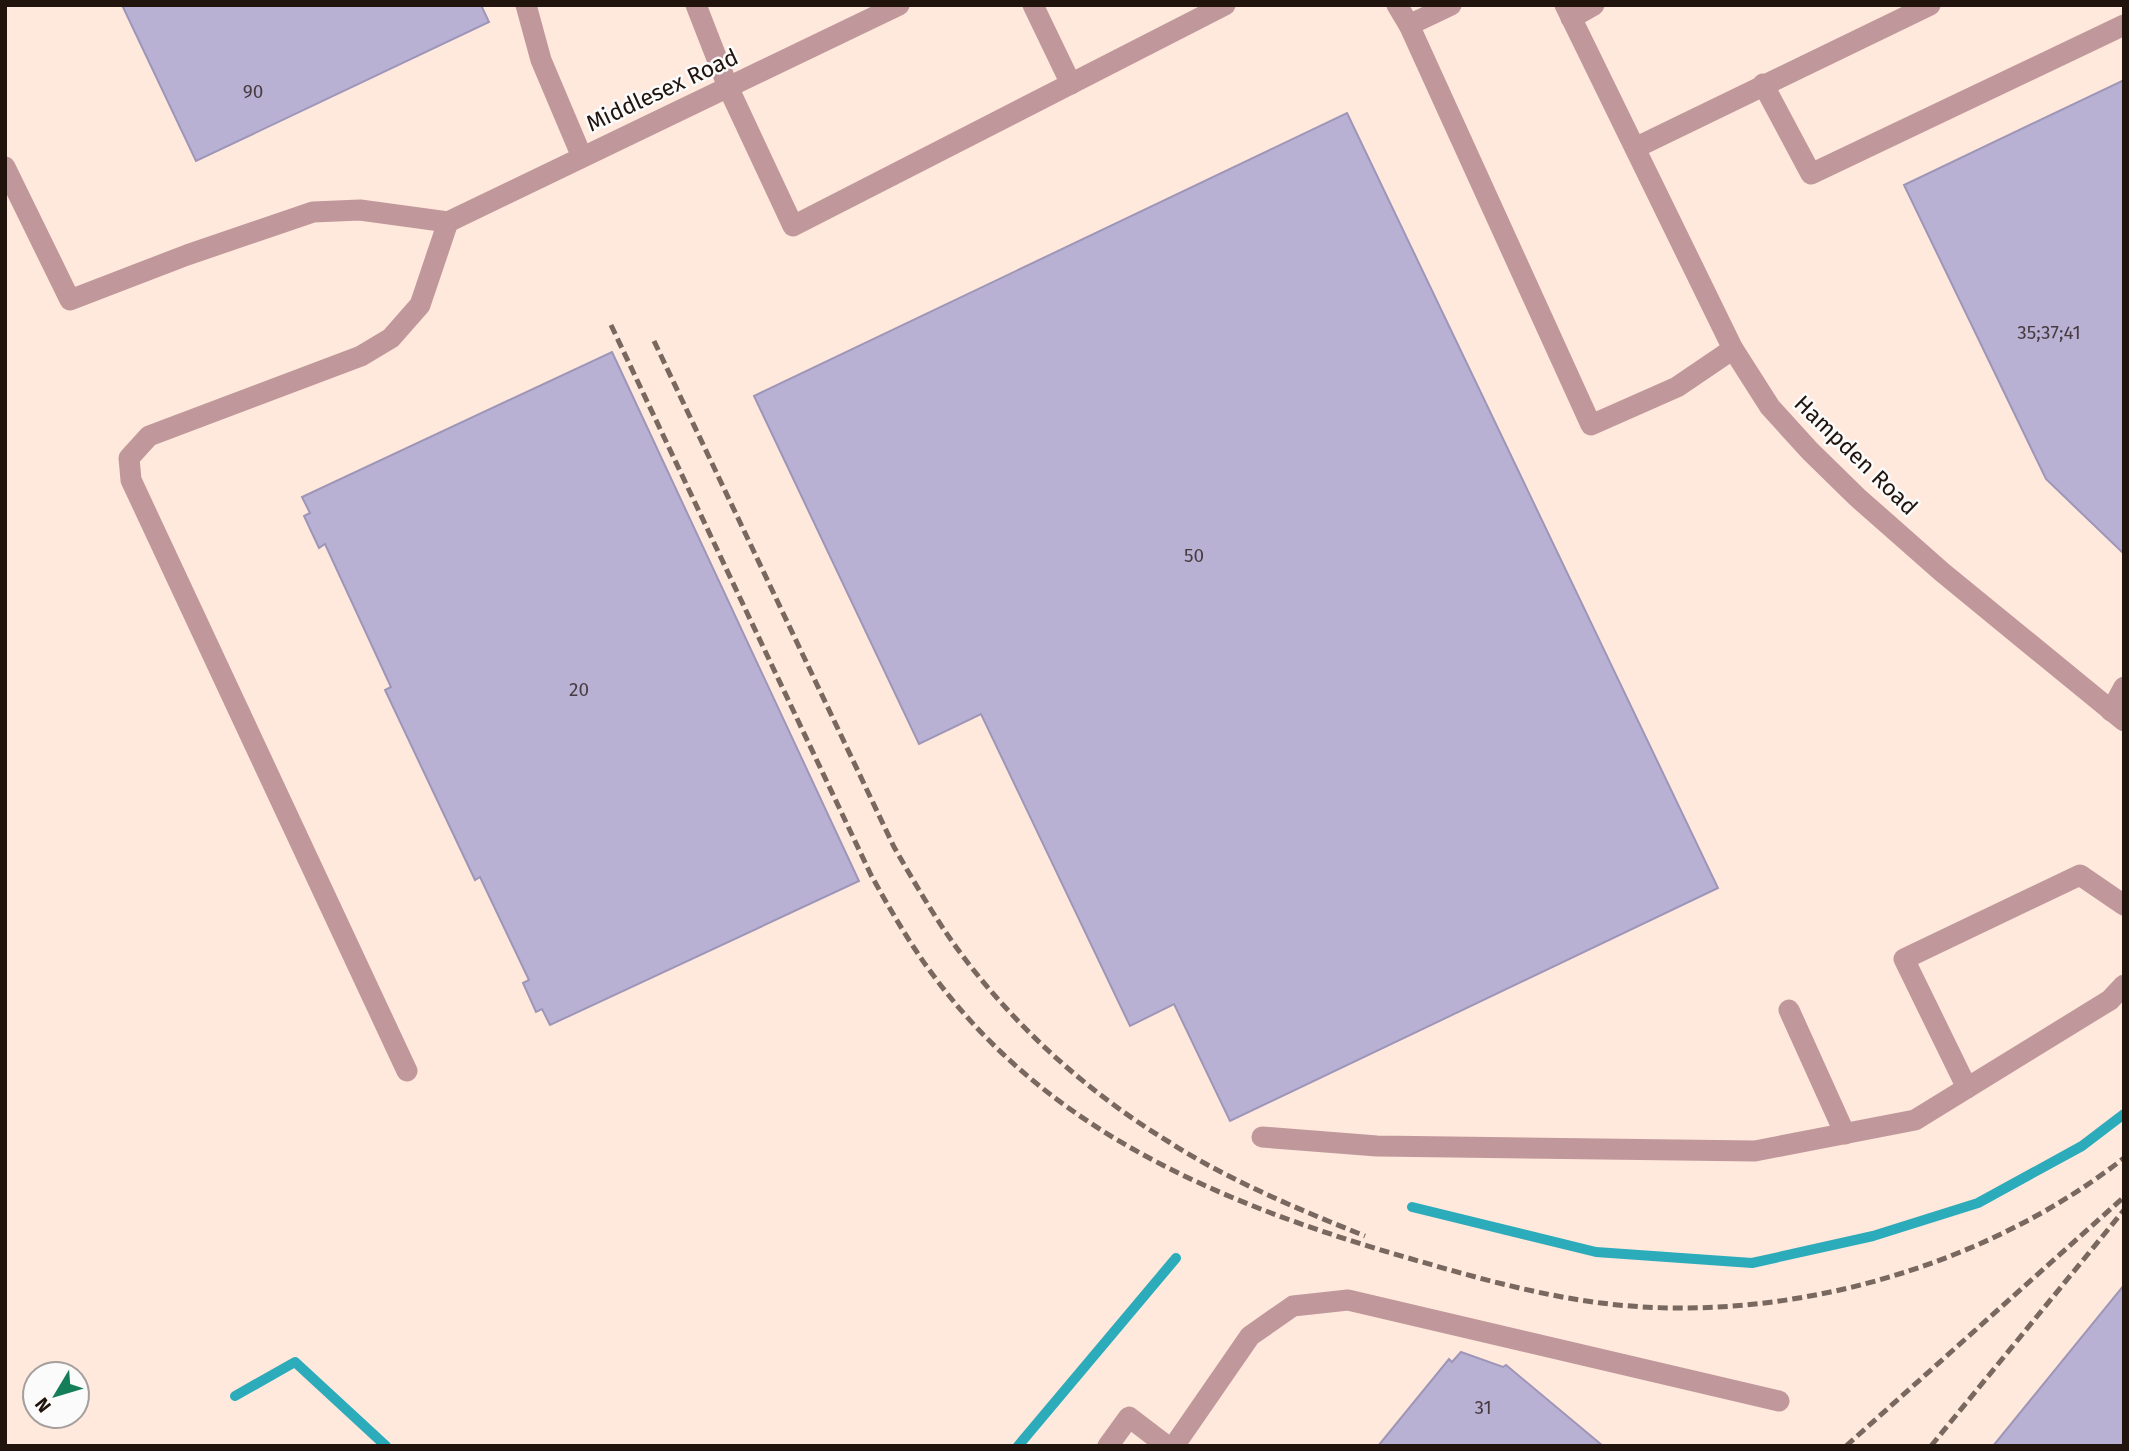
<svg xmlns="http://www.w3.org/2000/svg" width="2129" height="1451" viewBox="0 0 2129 1451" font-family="'Fira Sans',sans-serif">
	<rect width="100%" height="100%" fill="#ffe8dc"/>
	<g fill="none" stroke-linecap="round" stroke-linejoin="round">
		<g stroke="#2cacbb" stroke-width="10">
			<polyline points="1412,1207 1596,1252 1752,1263 1873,1236 1978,1203 2082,1146 2124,1114"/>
			<polyline points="235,1396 295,1362 386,1446"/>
			<polyline points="1018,1446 1176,1258"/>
		</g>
	</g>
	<g fill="#b9b1d4" stroke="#9e96b8" stroke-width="2">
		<polygon points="122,5 481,5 489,22 196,161"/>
		<polygon points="2124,80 2124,554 2046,479 1904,185"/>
		<polygon points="1347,113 1718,888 1230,1121 1174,1004 1130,1026 981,714 919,744 754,396"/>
		<polygon points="612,352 859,881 550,1025 542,1009 536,1012 523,983 529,980 480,877 475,880 385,690 391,687 325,544 319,548 304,516 310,513 302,497"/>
		<polygon points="2124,1285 2124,1446 1993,1446"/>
		<polygon points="1461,1352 1503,1367 1506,1365 1603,1446 1378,1446 1449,1359 1452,1362"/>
	</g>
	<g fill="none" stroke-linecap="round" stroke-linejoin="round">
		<g stroke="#c0989b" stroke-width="21">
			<polyline points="526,5 541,60 582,157"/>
			<polyline points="696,5 728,87 793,226 1225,5"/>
			<polyline points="1033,5 1071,84"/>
			<polyline points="1397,5 1409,25 1591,425 1677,387 1733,349"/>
			<polyline points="1565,5 1733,349 1770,407 1810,451 1857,497 1942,572 2124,721"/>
			<polyline points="1571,18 1594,5"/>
			<polyline points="1409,25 1451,5"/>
			<polyline points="1763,84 1811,174 2124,25"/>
			<polyline points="1635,148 1930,5"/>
			<polyline points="5,167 70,300 187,255 313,212 360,210 448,222"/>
			<polyline points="448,222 899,5"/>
			<polyline points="2111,711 2124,687"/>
			<polyline points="1789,1010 1845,1134"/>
			<polyline points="407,1071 131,480 129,458 149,436 361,356 391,338 420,305 448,222"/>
			<polyline points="1967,1088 1904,959 2080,875 2124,905"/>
			<polyline points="1262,1137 1377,1146 1755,1151 1915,1120 2110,1000 2124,985"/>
			<polyline points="1108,1446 1129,1417 1167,1446"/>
			<polyline points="1174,1446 1250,1336 1293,1306 1348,1300 1779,1401"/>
		</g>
		<g stroke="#79685f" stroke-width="5" stroke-dasharray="10 5" stroke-linecap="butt">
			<path d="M611 325 871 875C891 911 911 946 936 979 1049 1130 1216 1201 1391 1253 1460 1273 1530 1294 1601 1303 1779 1326 1983 1269 2124 1158"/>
			<path d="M654 341 894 847C917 887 940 927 968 963 1024 1035 1092 1095 1169 1142 1230 1181 1298 1209 1365 1236"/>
			<polyline points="1846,1446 2124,1197"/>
			<polyline points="1931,1446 2124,1210"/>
		</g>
	</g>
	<g text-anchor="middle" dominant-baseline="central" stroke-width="5" stroke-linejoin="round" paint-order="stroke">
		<g font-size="19" fill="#473b3f">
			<text x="253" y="91">90</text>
			<text x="2049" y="332">35;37;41</text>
			<text x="1194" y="555">50</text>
			<text x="579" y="689">20</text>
			<text x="1483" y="1407">31</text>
		</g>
		<g font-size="23" fill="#21140d" stroke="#fbfbfb">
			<text transform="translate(662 90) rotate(-25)">Middlesex Road</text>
			<text transform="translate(1856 455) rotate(44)">Hampden Road</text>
		</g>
	</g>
	<rect width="2129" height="1451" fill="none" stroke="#21140d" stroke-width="14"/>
	<g transform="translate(56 1395) rotate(232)"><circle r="33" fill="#fbfbfb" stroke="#a49f9c" stroke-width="2"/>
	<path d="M0-5L12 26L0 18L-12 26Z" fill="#147e59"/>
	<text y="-10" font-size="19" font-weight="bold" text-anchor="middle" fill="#21140d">N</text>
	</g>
</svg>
